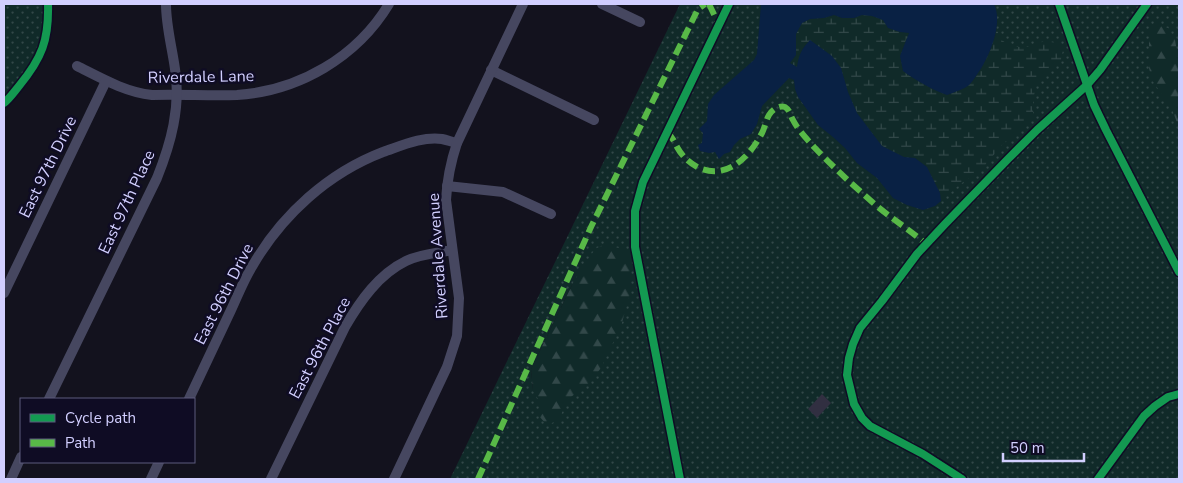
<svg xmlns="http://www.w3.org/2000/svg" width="1183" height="483" viewBox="0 0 1183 483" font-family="'Nunito Sans',sans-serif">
	<defs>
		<pattern id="grass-dots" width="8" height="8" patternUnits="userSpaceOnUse" patternTransform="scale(1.25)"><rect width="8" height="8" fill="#102a29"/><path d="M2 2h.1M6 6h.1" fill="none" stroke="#324849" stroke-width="1.8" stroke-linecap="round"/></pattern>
		<pattern id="forest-firs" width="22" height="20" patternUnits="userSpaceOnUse" patternTransform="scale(1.25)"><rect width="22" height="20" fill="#102a29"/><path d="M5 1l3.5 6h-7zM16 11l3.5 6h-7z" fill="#324849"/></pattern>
		<pattern id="wetland-marsh" width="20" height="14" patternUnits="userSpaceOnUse" patternTransform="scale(1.25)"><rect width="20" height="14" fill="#102a29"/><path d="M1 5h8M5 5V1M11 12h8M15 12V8" fill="none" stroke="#324849"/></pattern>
	</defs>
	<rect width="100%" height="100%" fill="#13121e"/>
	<g fill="url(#grass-dots)" fill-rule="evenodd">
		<path d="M4 4H46C46 17 45 31 41 44 36 62 18 87 4 100Z"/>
		<path d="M680 4H1179V479H450ZM574 281 533 390 531 369Z"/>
	</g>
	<g fill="url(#forest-firs)">
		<polygon points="1153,24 1168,28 1175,40 1179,63 1179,128 1172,109 1152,80 1149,68 1149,39"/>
		<polygon points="603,245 624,249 632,260 630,294 621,326 601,368 588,384 567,400 559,420 547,425 539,416 543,407 533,391 531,369 574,281 595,249"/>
	</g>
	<path fill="url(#wetland-marsh)" d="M834 15 842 18H854L862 15 872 16 883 20 900 32H909L900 56 903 71C917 81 931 89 947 95L969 85 983 67 992 46 997 29 1000 39 1012 47H1030L1044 41 1057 43 1063 50 1061 60 1048 70 1037 82 1033 100V117L1025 126 1002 145 981 170 959 185 941 201C938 183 928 171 915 158L904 157 882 146 857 113 848 92 841 68 799 57 797 67 789 63 796 55V34L802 23 810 19 824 18Z"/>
	<path fill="#092144" d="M761 4H994C1004 24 988 60 976 76 974 79 971 83 969 85 963 90 954 92 947 95 931 89 917 81 903 71L900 56 909 33 900 32 888 28 883 20 872 16 862 15 854 18H842L834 15 824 18 810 19 802 23 796 34V55L790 63 797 67C799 54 801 50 810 40L832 56 841 68 848 92 857 113 882 146 904 157 915 158 927 167 940 193 941 201 935 206 923 210 907 205 893 198 877 178 857 163 845 148 833 137 818 125 798 97 795 89 794 80 789 78 762 106 757 124 751 134 740 139 734 145 730 152 724 154 719 159 715 152 709 153 700 151 698 145 702 143 703 133 699 129 707 121 708 104 714 95 754 60 757 54Z"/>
	<polygon fill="#312f41" points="822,394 831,403 817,418 808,409"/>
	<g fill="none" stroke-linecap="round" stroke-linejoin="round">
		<g stroke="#464760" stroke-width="10">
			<polyline points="602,4 640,22"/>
			<path d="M77 66C101 78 125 92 152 95 180 94 209 96 237 95 299 91 357 57 389 4"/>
			<polyline points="491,70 594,120"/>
			<polyline points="447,186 503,192 551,214"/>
			<polyline points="4,293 106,81"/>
			<path d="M49 399 157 178C171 143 181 107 175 69 172 47 166 26 166 4"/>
			<path d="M189 399C203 369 217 340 231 310 238 295 244 279 253 265 282 215 328 173 383 152 401 146 423 136 442 139 447 140 452 142 457 143"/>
			<polyline points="11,479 21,457"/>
			<polyline points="151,479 159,462"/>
			<path d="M271 479 345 327C360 301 379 274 406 261 420 254 437 253 452 250"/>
			<path d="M394 479 447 367 457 336 459 298 446 200C447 181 451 161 457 143L523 4"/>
		</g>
		<g stroke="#58b947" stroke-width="6" stroke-dasharray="12 6" stroke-linecap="butt">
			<polyline points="709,4 719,25"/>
			<path d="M666 132C672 136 674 141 677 147 682 156 689 163 699 168 728 180 750 156 762 133 765 127 766 120 769 115 772 110 779 105 785 107 790 110 790 115 793 120 798 130 807 139 814 147 834 168 856 188 878 207 894 220 911 231 926 244"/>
			<polyline points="478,479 591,227 698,9 705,4"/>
		</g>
		<defs>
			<g id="cycleway">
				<polyline points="1059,4 1094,105 1106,130 1179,272"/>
				<path d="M4 103C10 98 14 92 19 86 42 58 49 40 48 4"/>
				<polyline points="680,479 635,247 635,211 643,182 729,4"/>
				<polyline points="962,479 923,454 870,426 862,418 854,404 847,375 849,358 853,344 860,328 882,301 917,254 945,224 1008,159 1037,130 1087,85 1100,70 1147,4"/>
				<polyline points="1098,479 1144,416 1155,406 1168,397 1179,394"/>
			</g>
		</defs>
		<use href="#cycleway" stroke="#0f0c24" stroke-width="11"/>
		<use href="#cycleway" stroke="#139951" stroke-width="8"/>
	</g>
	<g text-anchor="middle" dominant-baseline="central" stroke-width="5" stroke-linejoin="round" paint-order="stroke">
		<g font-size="16" fill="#d2cfff" stroke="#0f0c24">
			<text transform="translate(201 77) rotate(-1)">Riverdale Lane</text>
			<text transform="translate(48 167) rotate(-64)">East 97th Drive</text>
			<text transform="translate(127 202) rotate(-65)">East 97th Place</text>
			<text transform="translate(438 256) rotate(-94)">Riverdale Avenue</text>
			<text transform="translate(224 294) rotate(-63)">East 96th Drive</text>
			<text transform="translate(320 348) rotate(-62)">East 96th Place</text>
		</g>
	</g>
	<rect width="1183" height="483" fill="none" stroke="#d2cfff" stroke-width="10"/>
	<rect x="20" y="398" width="175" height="65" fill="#0f0c24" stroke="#5d5a7c"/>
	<rect x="30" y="414" width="25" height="8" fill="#139951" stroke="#5d5a7c"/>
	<text x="65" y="423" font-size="15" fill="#d2cfff">Cycle path</text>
	<rect x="30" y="439" width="25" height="8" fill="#58b947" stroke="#5d5a7c"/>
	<text x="65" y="448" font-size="15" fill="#d2cfff">Path</text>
	<path d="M1003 453v8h81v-8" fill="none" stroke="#d2cfff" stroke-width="2.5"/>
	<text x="1010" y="453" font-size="15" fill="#d2cfff" stroke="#0f0c24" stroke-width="4" paint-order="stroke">50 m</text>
</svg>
